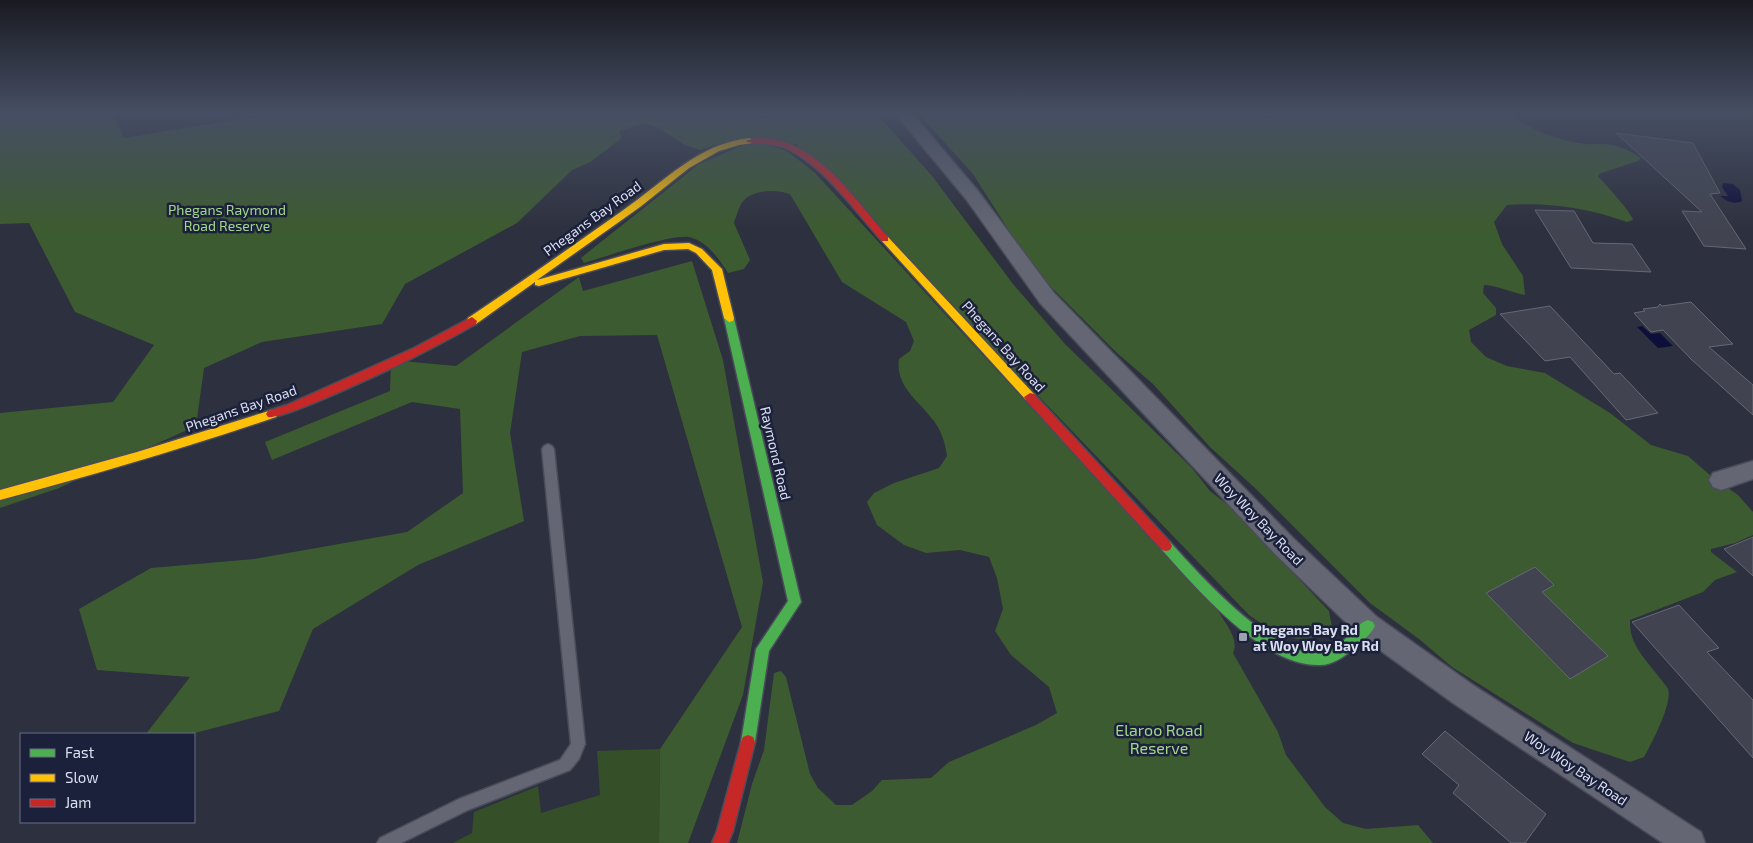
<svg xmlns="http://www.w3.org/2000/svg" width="1753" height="843" viewBox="0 0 1753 843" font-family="'Exo 2',sans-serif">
	<rect width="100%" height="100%" fill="#2d303e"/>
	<polygon fill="#355029" points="660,749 659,843 453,843 472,833 474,812 538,786 541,813 600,795 597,751"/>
	<g fill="#3d5b30">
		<path d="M0 112H114L124 138 227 121 247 112H875L932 176 1013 284 1065 344 1192 468 1210 491 1234 510 1329 611 1332 627C1301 652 1276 633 1249 615L796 144 715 145 700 150 685 145 657 127 644 123 619 131 622 138 590 162 572 170 517 223 405 284 382 324 262 342 204 368 196 426 59 488 0 508V413L113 402 154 345 75 312 29 223 0 224Z"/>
		<path d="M917 112H1509C1528 130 1560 141 1585 144 1592 145 1598 143 1605 144 1618 145 1631 151 1641 158L1638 161 1601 173 1598 176C1605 184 1632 213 1633 220L1627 222C1588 208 1549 202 1507 205L1494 222 1502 244 1523 276 1525 295C1510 292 1498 286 1484 285L1483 293 1496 308V315L1469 330 1471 342 1486 357 1507 366 1545 373 1610 413 1651 445 1688 456 1711 476 1738 495 1753 512V535L1735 543 1711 549V552L1737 572 1715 580 1703 592 1630 620C1629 645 1645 658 1659 677 1661 680 1666 685 1668 689 1673 703 1651 745 1644 757L1630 762 1573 743 1452 667 1419 639 1370 603 1256 489 1210 447 1153 384 1117 353 1044 280 1013 237 973 174Z"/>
		<path d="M761 143 787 151 814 172 1217 609C1224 622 1240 639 1233 653L1278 732 1286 755 1325 807 1343 823 1366 829 1418 825 1433 843H737L752 784 764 750 774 673 781 671 786 677 810 774 818 788 836 805H852L872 791 882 780 931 778 949 762 1036 725 1057 713 1049 687 1011 655 995 631 1003 609 997 578 989 557 960 550 926 553 904 545 877 525 867 502 874 493 894 483 939 468 947 456C945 443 942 432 934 421 919 401 895 386 899 359L910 351 914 341 906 322 842 282 790 194C775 189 750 189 741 204 738 210 736 217 734 223L750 260 744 269 728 273C719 259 707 241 689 237 670 234 605 257 584 263L581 258 587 253 699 164 743 145Z"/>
		<polygon points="692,261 723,360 763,582 743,695 688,843 659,843 660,749 742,627 657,335 580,336 522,352 510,433 524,521 418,565 313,629 279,711 191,734 146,734 190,677 97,670 79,609 151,568 254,559 407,532 463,493 460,409 412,402 272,460 265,442 390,391 391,360 456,366 579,277 583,291"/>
	</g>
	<g fill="#0e0e3a">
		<path d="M1723 183 1733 184 1740 190 1742 201C1734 205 1726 201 1720 196H1728L1722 187Z"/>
		<polygon points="1642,326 1651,334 1660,333 1673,346 1658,348 1637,327"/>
	</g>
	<g fill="#414450" stroke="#656875">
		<polygon points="1616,133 1693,143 1720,193 1710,194 1746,249 1704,246 1682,211 1702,212"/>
		<polygon points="1535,210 1574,211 1593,243 1632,244 1651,272 1571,268"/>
		<polygon points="1691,302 1733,344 1709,347 1753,385 1753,415 1692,360 1663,330 1651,332 1634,313 1645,311 1643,309 1658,307 1660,304 1662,306"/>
		<polygon points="1550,306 1614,374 1620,373 1658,413 1626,420 1570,357 1545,361 1500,314"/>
		<polygon points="1753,537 1753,576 1724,549"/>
		<polygon points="1535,567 1554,585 1542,592 1608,656 1570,679 1486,593"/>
		<polygon points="1679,605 1719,648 1707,652 1753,700 1753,758 1632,622"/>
		<polygon points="1445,731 1546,814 1525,843 1511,843 1453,793 1459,785 1422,754"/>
	</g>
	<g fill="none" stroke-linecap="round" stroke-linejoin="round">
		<defs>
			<polygon id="lane" points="548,444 552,446 554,449 585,744 579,759 570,770 468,810 401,843 377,843 380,838 459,799 560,760 571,744 542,449 544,446"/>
			<g id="street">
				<polygon points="894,112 911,112 978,191 1054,293 1293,538 1377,617 1473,685 1701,832 1705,843 1663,843 1453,703 1359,635 1275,554 1040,303 966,199"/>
				<polygon points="1753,461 1753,479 1721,490 1713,487 1709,480 1713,473"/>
			</g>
			<g id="fast">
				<polygon points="729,314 734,318 801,602 769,651 755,742 753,747 748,749 743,747 741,742 756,649 788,601 724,318"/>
				<path d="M1166 541 1170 542C1202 577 1272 657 1322 653 1342 651 1351 626 1368 620L1373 622 1375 626C1370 636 1357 646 1348 653 1341 659 1330 665 1321 665 1264 668 1197 589 1162 550L1160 546 1162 542Z"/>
			</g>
			<g id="slow">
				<path d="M750 138 754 141 753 143 739 145 719 151 689 168 640 207 537 280 664 244 689 243 702 249 722 269 734 318 733 321 729 322 724 318 712 270 696 253 688 249 664 250 539 286 535 285V282L476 324H468L467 321 468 318C520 283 571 247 622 211 663 183 698 143 750 138Z"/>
				<polygon points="885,236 888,237 1034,394 1036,397 1034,400 1026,400 882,241 882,237"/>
				<path d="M272 410 276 411 278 414 276 417C185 448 93 475 0 500V490L137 452Z"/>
			</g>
			<g id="jam">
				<path d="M755 138C815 136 853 198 888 237V241H882C854 210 827 170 790 150 777 142 751 145 746 141Z"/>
				<path d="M472 317 477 321 476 324C458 334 440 344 422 353 402 364 282 421 268 417L266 414 268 411 287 405 414 348Z"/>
				<polygon points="1030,393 1034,394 1170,542 1172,546 1170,550 1166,551 1162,550 1026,400 1024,397"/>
				<polygon points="748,735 753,737 755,742 733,831 728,843 712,843 717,831 741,742 743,737"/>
			</g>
		</defs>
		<use href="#lane" stroke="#4a4c59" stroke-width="3"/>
		<use href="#street" stroke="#4a4c59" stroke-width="3"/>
		<use href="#fast" stroke="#4a4c59" stroke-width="3"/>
		<use href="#slow" stroke="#4a4c59" stroke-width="3"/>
		<use href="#jam" stroke="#4a4c59" stroke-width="3"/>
		<use href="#lane" fill="#646773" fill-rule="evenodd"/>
		<use href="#street" fill="#646773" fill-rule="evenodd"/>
		<use href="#fast" fill="#4caf50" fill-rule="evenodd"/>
		<use href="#slow" fill="#ffc107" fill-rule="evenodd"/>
		<use href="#jam" fill="#c62828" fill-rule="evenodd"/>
	</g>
	<linearGradient id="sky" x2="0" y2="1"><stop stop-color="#191a22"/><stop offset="0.49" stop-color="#464e63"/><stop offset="1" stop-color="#464e63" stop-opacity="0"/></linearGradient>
	<rect width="1753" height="230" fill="url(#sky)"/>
	<rect fill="#9da2b2" stroke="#1c213b" stroke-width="2" x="1238" y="632" width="10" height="10" rx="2.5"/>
	<g text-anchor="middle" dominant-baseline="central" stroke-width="5" stroke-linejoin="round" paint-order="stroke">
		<g font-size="14" fill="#a3d88a" stroke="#1c213b">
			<text x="227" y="209">Phegans Raymond<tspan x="227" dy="16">Road Reserve</tspan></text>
		</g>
		<g font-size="14" fill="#dadff0" stroke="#1c213b">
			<text transform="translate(592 218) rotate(-36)">Phegans Bay Road</text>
			<text transform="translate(1004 346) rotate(48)">Phegans Bay Road</text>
			<text transform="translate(241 408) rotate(-19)">Phegans Bay Road</text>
			<text transform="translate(776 453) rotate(77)">Raymond Road</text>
			<text transform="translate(1259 519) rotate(46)">Woy Woy Bay Road</text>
			<text transform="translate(1576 768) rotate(34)">Woy Woy Bay Road</text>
		</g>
		<g font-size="14" font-weight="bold" fill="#dadff0" stroke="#1c213b" text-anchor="start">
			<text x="1253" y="629">Phegans Bay Rd<tspan x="1253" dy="16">at Woy Woy Bay Rd</tspan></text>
		</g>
		<g font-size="16" fill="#a3d88a" stroke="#1c213b">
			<text x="1159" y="729">Elaroo Road<tspan x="1159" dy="18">Reserve</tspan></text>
		</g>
	</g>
	<rect x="20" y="733" width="175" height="90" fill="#1c213b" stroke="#686d83"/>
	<rect x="30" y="749" width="25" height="8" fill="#4caf50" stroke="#686d83"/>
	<text x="65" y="758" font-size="15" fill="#dadff0">Fast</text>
	<rect x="30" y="774" width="25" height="8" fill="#ffc107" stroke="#686d83"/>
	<text x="65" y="783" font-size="15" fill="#dadff0">Slow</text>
	<rect x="30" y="799" width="25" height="8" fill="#c62828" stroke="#686d83"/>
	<text x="65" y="808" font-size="15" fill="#dadff0">Jam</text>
</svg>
